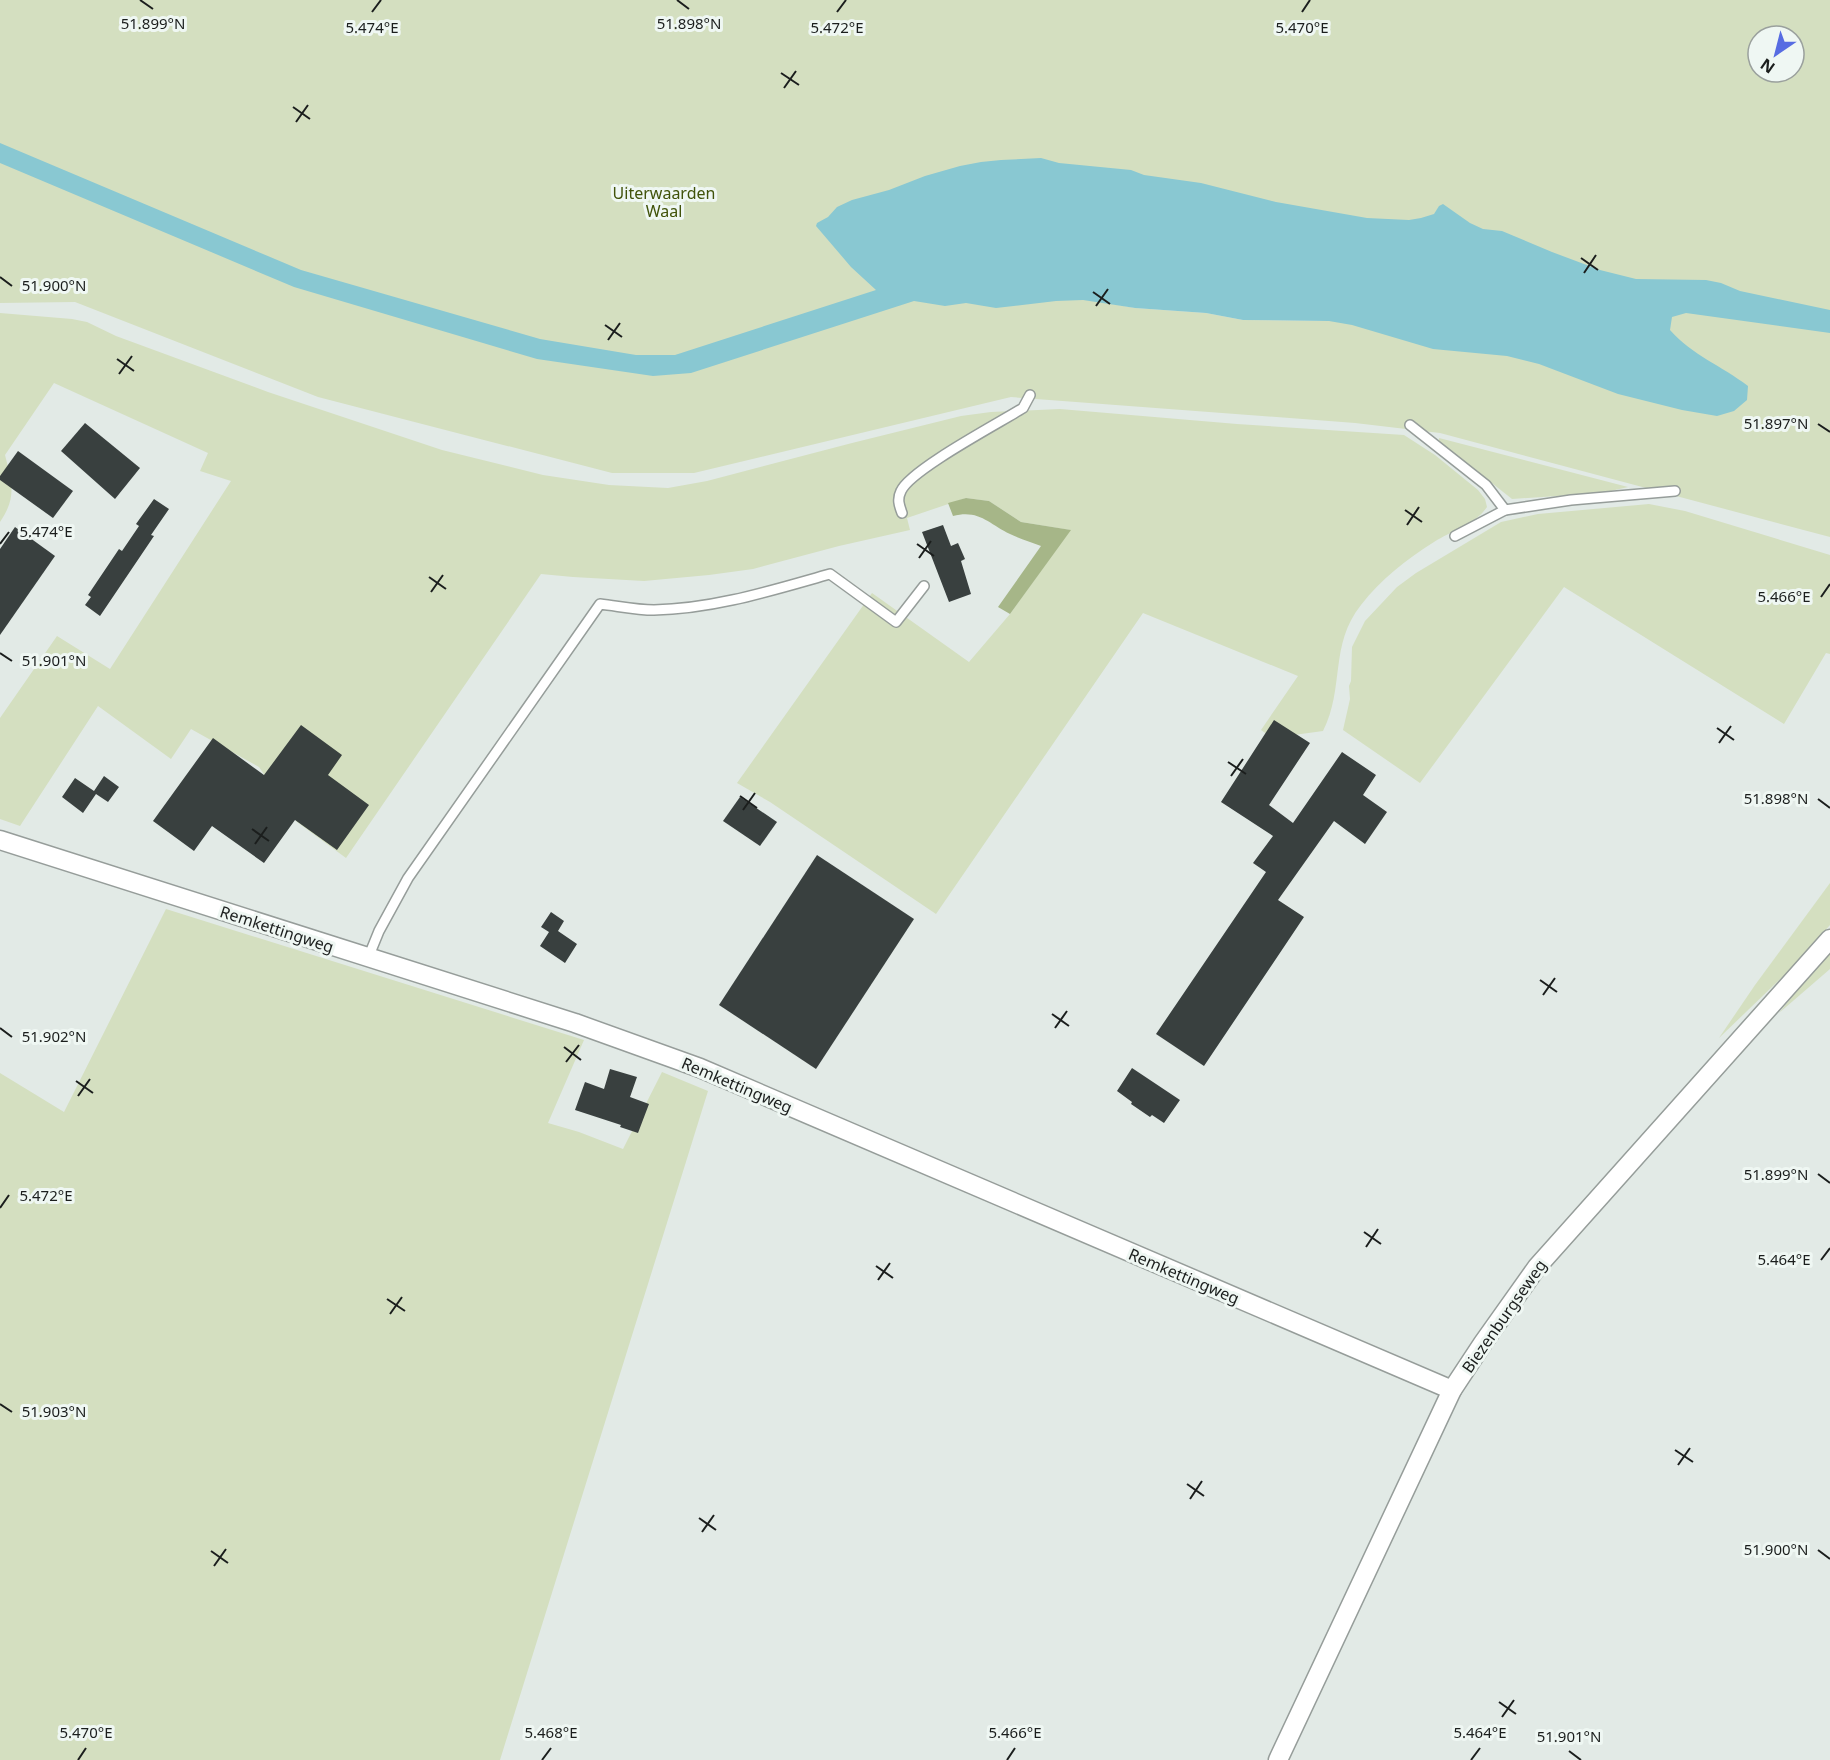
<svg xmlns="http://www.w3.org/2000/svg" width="1830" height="1760" viewBox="0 0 1830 1760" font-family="'Noto Sans',sans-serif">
	<rect width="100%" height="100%" fill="#e2eae6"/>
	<g fill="#d4dfc0" fill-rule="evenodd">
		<path d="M0 0H1830V537L1440 433 1355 423 1011 397 694 473H612L318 397 75 302 0 303ZM1758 36H1794V72H1758ZM1101 302 1330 321 1243 320 1206 313 1135 308Z"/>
		<path d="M0 313 72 319 87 322 116 336 268 392 442 450 543 475 609 485 668 488 707 481 852 443 961 416 991 412 1060 409 1237 424 1404 435 1435 455 1478 490 1485 499 1487 507C1475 525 1451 531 1434 542 1407 559 1380 580 1361 605 1329 645 1345 688 1323 731L1272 738 1261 730 1298 676 1143 613 936 914 770 802 737 783 872 593 969 662 1010 614 1070 530 1021 522 989 501 966 498 907 518 910 530 839 546 753 569 709 575 644 581 573 577 541 574 346 858 297 822 259 767 191 729 171 759 98 706 20 826 0 819V718L57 636 110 669 231 481 200 471 208 453 54 383 5 455C12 483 17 497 0 522Z"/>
		<polygon points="1439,438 1628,487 1602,493 1512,499 1439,441"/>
		<polygon points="1649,504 1685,511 1830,555 1830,654 1826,653 1784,724 1564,587 1420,783 1343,730 1350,699 1349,686 1351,681 1352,647 1365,621 1397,587 1416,573 1501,522 1538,514"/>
		<polygon points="1830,883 1830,925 1798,962 1719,1038 1755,985"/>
		<polygon points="166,909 584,1040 548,1123 579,1132 623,1149 662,1072 708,1091 500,1760 0,1760 0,1073 64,1112"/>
		<polygon points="1830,949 1830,969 1779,1013"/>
	</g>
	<path fill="#a6b688" d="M966 498 989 501 1021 522 1071 530 1010 614 998 607 1041 546C1031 542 1020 539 1010 534 989 524 979 509 953 516L948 503Z"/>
	<path fill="#89c8d2" d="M0 143 301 270 540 339 636 355H675L876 290 851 267 816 226 817 223 828 217 837 207 852 200 889 190 925 176 960 166 981 162 1001 160 1041 158 1059 163 1131 170 1144 175 1201 183 1276 202 1367 218 1409 220 1421 218 1434 214 1439 206 1443 204 1470 223 1483 229 1502 231 1552 252 1600 270 1636 279 1706 280 1721 283 1740 291 1830 310V333L1686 313 1672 317 1670 330C1692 355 1722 366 1748 386L1747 400 1734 411 1717 416 1682 410 1618 394 1539 364 1507 356 1433 349 1352 325 1329 321 1243 320 1206 313 1135 308 1083 300 1056 301 996 308 966 303 945 306 914 301 691 373 653 376 537 359 294 287 0 163Z"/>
	<g fill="#39403f">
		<polygon points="85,423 140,468 115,499 61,451"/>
		<polygon points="18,451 73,491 53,518 0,480 0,476"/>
		<polygon points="154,499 169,509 151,535 154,536 100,616 85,605 91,597 88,595 119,549 122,551 139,526 136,524"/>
		<polygon points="943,525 951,546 958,543 965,559 961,561 971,594 949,602 922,532"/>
		<polygon points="15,527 55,556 0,635 0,549"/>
		<polygon points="1274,720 1310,743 1269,805 1293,823 1342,752 1376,775 1363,795 1387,812 1365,844 1334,821 1278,900 1304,917 1204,1066 1156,1034 1266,872 1253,863 1273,836 1221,802"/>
		<polygon points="301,725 342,755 328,775 369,805 337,850 295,820 264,863 212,826 194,851 153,821 213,738 264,775"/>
		<polygon points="104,776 119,787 108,802 96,794 83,813 62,797 75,778 94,791"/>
		<polygon points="740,797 777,822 760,846 723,821"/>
		<polygon points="817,855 914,919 816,1069 719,1005"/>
		<polygon points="551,912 564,921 558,931 577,944 565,963 540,946 549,932 541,927"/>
		<polygon points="1132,1068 1180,1100 1164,1123 1152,1115 1150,1117 1131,1104 1132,1102 1117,1091"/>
		<polygon points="610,1069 637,1077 630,1097 649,1104 638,1133 620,1127 621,1125 575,1110 585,1082 604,1089"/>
	</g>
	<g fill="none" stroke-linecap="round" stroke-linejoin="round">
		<defs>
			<g id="lane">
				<polyline points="1410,425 1486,485 1505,510"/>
				<path d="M902 513C899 505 897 499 901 491 910 470 999 423 1023 408L1030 395"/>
				<polyline points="1455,536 1505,510 1571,500 1675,491"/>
				<path d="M368 958 379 931 408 878 600 604C618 606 636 610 654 610 714 609 773 590 830 574L896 622 924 586"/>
			</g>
			<g id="street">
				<polyline points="0,840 575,1023 700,1068 1452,1390"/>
				<polyline points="1278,1760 1452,1390 1483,1343 1537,1267 1830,939"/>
			</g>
		</defs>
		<use href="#lane" stroke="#969d9a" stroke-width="12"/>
		<use href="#street" stroke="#969d9a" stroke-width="21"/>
		<use href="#lane" stroke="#fff" stroke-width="9"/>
		<use href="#street" stroke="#fff" stroke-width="18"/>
	</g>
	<path fill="none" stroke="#1b1e1d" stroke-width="2" d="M140 0 153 9M677 0 689 9M372 12 381 0M837 12 846 0M1302 12 1310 0M781 73 799 85M784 88 796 71M293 107 310 119M296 122 308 105M1581 258 1598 270M1584 273 1596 255M0 277 12 286M1093 292 1110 304M1096 306 1108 289M605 325 622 337M608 340 620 323M117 359 134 371M119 374 132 356M1818 424 1830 432M1405 510 1422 522M1407 525 1419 507M0 544 9 532M917 544 934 556M919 558 931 541M429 577 446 589M431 592 443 575M1821 597 1830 584M0 653 12 661M1717 728 1734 740M1719 743 1731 726M1228 762 1246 774M1231 776 1243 759M740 796 757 808M1818 799 1830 808M743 810 755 793M252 829 269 841M255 844 267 827M1540 980 1557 992M1543 995 1555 978M1052 1014 1069 1026M0 1028 12 1037M1055 1028 1067 1011M564 1047 581 1060M566 1062 579 1045M76 1081 93 1093M78 1096 90 1079M1818 1174 1830 1183M0 1208 9 1195M1364 1232 1381 1244M1366 1247 1378 1229M1821 1260 1830 1248M876 1266 893 1278M878 1280 890 1263M387 1299 405 1311M390 1314 402 1297M0 1404 12 1412M1675 1450 1693 1462M1678 1465 1690 1448M1187 1484 1204 1496M1190 1499 1202 1481M699 1518 716 1530M702 1532 714 1515M1818 1550 1830 1559M211 1551 228 1563M214 1566 226 1549M1499 1702 1516 1714M1502 1717 1514 1700M1569 1751 1581 1760M78 1760 86 1748M542 1760 551 1748M1007 1760 1015 1748M1471 1760 1480 1748"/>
	<g text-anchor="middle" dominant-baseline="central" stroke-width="6" stroke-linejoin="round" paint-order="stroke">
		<g font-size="16" fill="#41530a" stroke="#eff7f3">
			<text x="664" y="193">Uiterwaarden<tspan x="664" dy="18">Waal</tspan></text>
		</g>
		<g font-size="16" fill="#1b1e1d" stroke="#eff7f3">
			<text transform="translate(277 929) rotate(18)">Remkettingweg</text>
			<text transform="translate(737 1085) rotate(23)">Remkettingweg</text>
			<text transform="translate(1184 1276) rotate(23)">Remkettingweg</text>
			<text transform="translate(1504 1316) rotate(-55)">Biezenburgseweg</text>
		</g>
	</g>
	<g font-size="15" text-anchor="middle" fill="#1b1e1d" stroke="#eff7f3" stroke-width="6" stroke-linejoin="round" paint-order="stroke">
		<text x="153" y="29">51.899°N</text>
		<text x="689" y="29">51.898°N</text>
		<text x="372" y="33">5.474°E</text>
		<text x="837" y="33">5.472°E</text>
		<text x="1302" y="33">5.470°E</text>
		<text x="54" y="291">51.900°N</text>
		<text x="1776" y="429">51.897°N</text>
		<text x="46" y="537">5.474°E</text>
		<text x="1784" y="602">5.466°E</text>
		<text x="54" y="666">51.901°N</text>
		<text x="1776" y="804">51.898°N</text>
		<text x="54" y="1042">51.902°N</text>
		<text x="1776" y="1180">51.899°N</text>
		<text x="46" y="1201">5.472°E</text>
		<text x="1784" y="1265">5.464°E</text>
		<text x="54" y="1417">51.903°N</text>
		<text x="1776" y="1555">51.900°N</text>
		<text x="86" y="1738">5.470°E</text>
		<text x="551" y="1738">5.468°E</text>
		<text x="1015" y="1738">5.466°E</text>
		<text x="1480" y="1738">5.464°E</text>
		<text x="1569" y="1742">51.901°N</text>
	</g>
	<g transform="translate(1776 54) rotate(215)"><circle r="28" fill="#eff7f3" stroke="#9aa09d" stroke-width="1.5"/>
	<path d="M0-4.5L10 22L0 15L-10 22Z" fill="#576ce2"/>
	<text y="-9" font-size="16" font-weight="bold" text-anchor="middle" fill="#1b1e1d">N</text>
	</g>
</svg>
